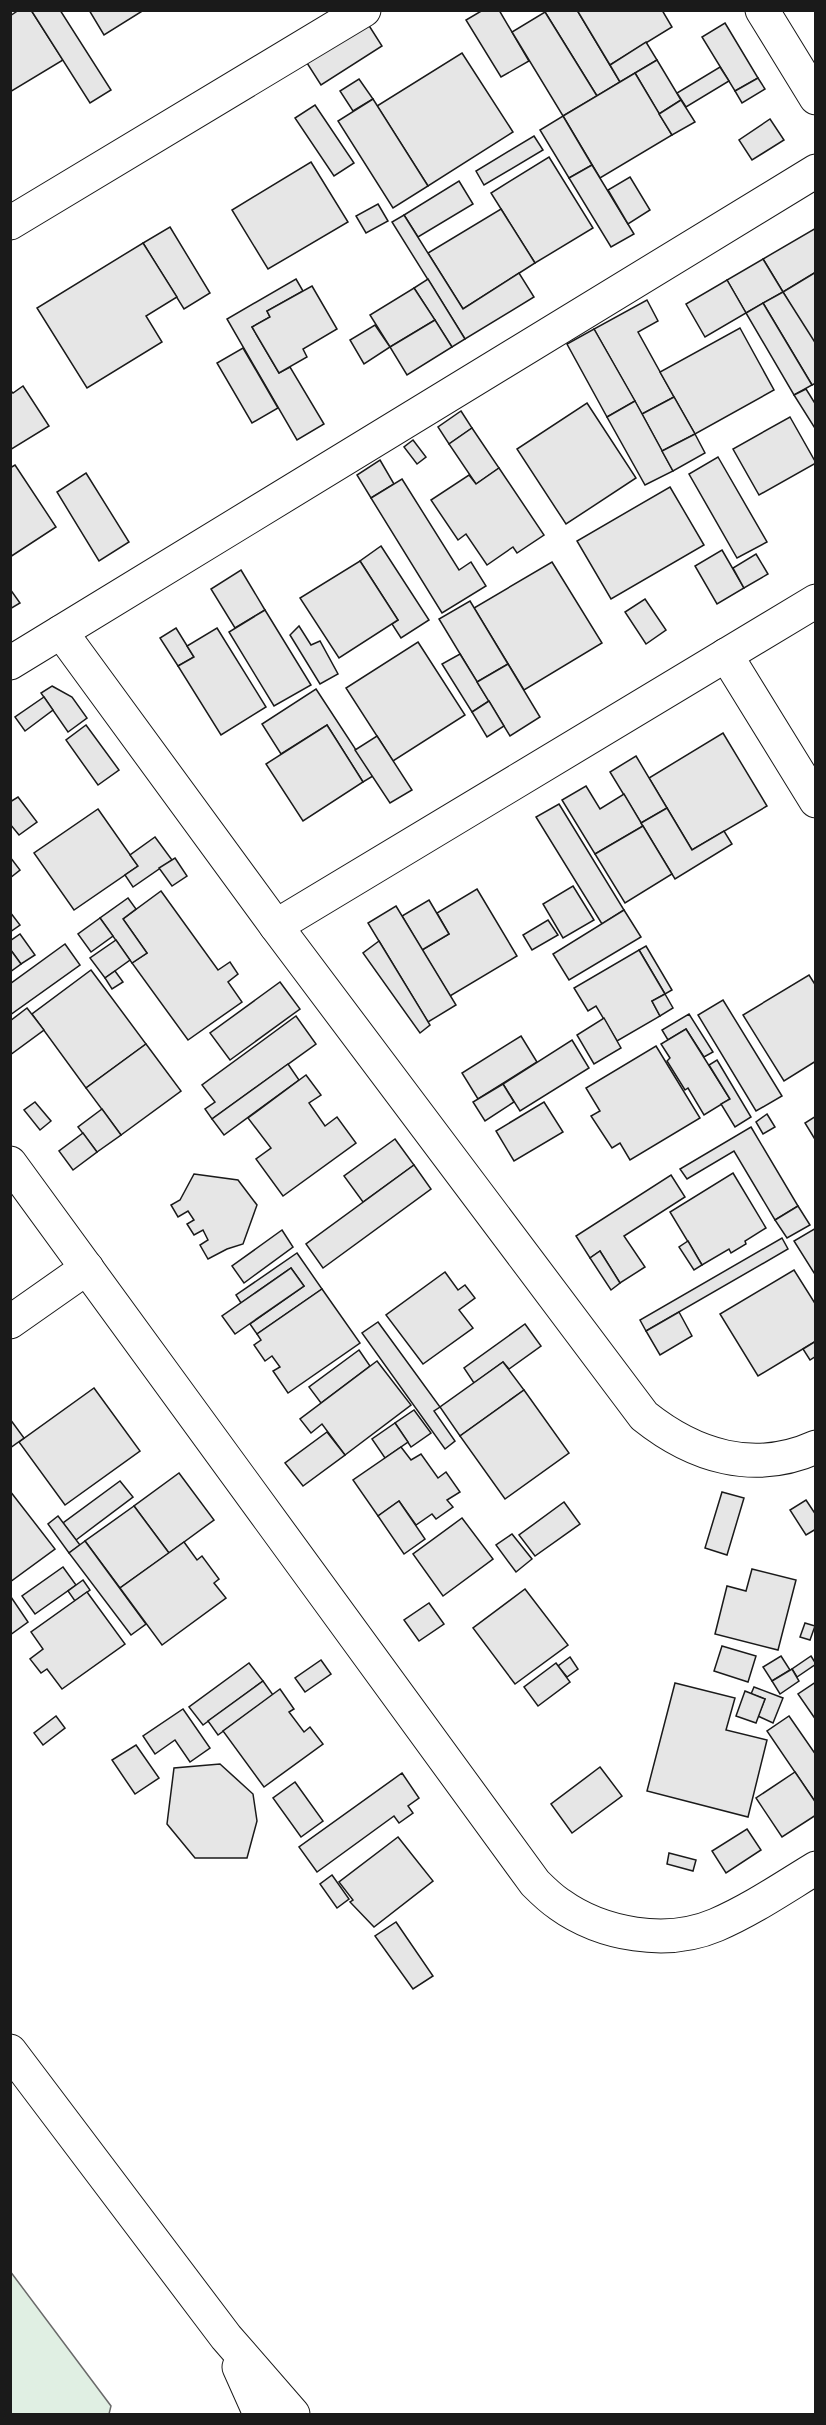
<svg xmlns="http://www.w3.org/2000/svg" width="826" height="2425" viewBox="0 0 826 2425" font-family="Poppins,sans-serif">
	<rect width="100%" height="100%" fill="#fff"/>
	<polygon fill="#e0efe3" stroke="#6a6a6a" stroke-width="1.5" points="10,2271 111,2406 109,2414 11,2414"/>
	<g fill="#e6e6e6" stroke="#1a1a1a" stroke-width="1.5">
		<polygon points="19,10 31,10 63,60 10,92 10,16"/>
		<polygon points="31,10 60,10 111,90 90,103"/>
		<polygon points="89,10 144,10 104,35"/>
		<polygon points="483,10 499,10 529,61 501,77 466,20"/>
		<polygon points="547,10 577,10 620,82 597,96 545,12"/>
		<polygon points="577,10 662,10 672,27 610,65"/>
		<polygon points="545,12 597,96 563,116 512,32"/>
		<polygon points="725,23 758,78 735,91 702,37"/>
		<polygon points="368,24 382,46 321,85 307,63"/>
		<polygon points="646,42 657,60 620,82 610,65"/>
		<polygon points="462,53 513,132 428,186 377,106"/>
		<polygon points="657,60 681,100 659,114 635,73"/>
		<polygon points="720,67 729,81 686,107 677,93"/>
		<polygon points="635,73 672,135 600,178 563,116"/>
		<polygon points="758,78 765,89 742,103 735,91"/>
		<polygon points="359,79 373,99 353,111 340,91"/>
		<polygon points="373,99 428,186 393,208 338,121"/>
		<polygon points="681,100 695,122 672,135 659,114"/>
		<polygon points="315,105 354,163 334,176 295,118"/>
		<polygon points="563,116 592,165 569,178 540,130"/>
		<polygon points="770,119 784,140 752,160 739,140"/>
		<polygon points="534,136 543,150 484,185 476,171"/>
		<polygon points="549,157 593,228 535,263 491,193"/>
		<polygon points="311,162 348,222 268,269 232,210"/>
		<polygon points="592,165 634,234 611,247 569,178"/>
		<polygon points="630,177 650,210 628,224 608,190"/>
		<polygon points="459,181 473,204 418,237 404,215"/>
		<polygon points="378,204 388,221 366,233 356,216"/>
		<polygon points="501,209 535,263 463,309 428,253"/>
		<polygon points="404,215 463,309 519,273 534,297 465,339 392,222"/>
		<polygon points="170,227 210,293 184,309 143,243"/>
		<polygon points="816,228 816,272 783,292 763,259"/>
		<polygon points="143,243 177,297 146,316 162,342 87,388 37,308"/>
		<polygon points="763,259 783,292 746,313 727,280"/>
		<polygon points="816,272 816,344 814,345 783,292"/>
		<polygon points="296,279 303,291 267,311 270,317 252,327 279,373 290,367 324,424 297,440 227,319"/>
		<polygon points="428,279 465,339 452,347 414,288"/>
		<polygon points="727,280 746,313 705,337 686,304"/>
		<polygon points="312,286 337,329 303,349 307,357 279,373 252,327 270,317 267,311"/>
		<polygon points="414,288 435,320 390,347 370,315"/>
		<polygon points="783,292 816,344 816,383 812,385 763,303"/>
		<polygon points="647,300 658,321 638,332 674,397 642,414 594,329"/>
		<polygon points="763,303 812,385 794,395 746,313"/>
		<polygon points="435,320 452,347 407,375 390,347"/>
		<polygon points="375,325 390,347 364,364 350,340"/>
		<polygon points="740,328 774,390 695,434 660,372"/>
		<polygon points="594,329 635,401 607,417 567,344"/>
		<polygon points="243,348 278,408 252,423 217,363"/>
		<polygon points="23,386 49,426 10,450 10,390 13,393"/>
		<polygon points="806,389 816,405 816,430 794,395"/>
		<polygon points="674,397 695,434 662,451 642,414"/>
		<polygon points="635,401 673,471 645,485 607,417"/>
		<polygon points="587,403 636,478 566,524 517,449"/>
		<polygon points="461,411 472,428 449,444 438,427"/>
		<polygon points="790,417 816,463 759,495 733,449"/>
		<polygon points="472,428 499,468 476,484 449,444"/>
		<polygon points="695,434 705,453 673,471 662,451"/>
		<polygon points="413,440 426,457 417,464 404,447"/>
		<polygon points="718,457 767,542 737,558 689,474"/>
		<polygon points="380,460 394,484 371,498 357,475"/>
		<polygon points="15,465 56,527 10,557 10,468"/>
		<polygon points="499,468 544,535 517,553 513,547 487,565 466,534 458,540 431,500 469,475 476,484"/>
		<polygon points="86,473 129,542 99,561 57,492"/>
		<polygon points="402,479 459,570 471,562 486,586 442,613 371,498"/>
		<polygon points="670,487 704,545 611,599 577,541"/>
		<polygon points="381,546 429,620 401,638 392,624 398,620 360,561"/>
		<polygon points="722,550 744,588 717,604 695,566"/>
		<polygon points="756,554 768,574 744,588 733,568"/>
		<polygon points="360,561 398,620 339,658 300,598"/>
		<polygon points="552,562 602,643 524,690 474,608"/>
		<polygon points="241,570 265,610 235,628 211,589"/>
		<polygon points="10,589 20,603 10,609"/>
		<polygon points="645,599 666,630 646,644 625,612"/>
		<polygon points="470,601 508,664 477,682 439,619"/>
		<polygon points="265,610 311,685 274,706 229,632"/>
		<polygon points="299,626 311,645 320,641 338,674 320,684 290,635"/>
		<polygon points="176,628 194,657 178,666 160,638"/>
		<polygon points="217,628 266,707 221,735 178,666 194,657 187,646"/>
		<polygon points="418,642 465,715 393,761 346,688"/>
		<polygon points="460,654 489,701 472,712 442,664"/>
		<polygon points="508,664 540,717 510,736 477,682"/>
		<polygon points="52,686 72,697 87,718 68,732 41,693"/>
		<polygon points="316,689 373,776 363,782 327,725 281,754 262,724"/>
		<polygon points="44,697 53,710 25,731 15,717"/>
		<polygon points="489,701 504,726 487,737 472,712"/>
		<polygon points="86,725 119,770 98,785 66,740"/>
		<polygon points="327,725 363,782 303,821 266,764"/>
		<polygon points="723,733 767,806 692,850 649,778"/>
		<polygon points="377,736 412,790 390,803 355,750"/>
		<polygon points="636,756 667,808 641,823 610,772"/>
		<polygon points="586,786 600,809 624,794 643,826 595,854 562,800"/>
		<polygon points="18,797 37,822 19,835 10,824 10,802"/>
		<polygon points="559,804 624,910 602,924 536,817"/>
		<polygon points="667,808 692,850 724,831 732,844 675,879 641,823"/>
		<polygon points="98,809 138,866 74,910 34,853"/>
		<polygon points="643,826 672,874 625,903 595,854"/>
		<polygon points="155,837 172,860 133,887 125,875 138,866 130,855"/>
		<polygon points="10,857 20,870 10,878"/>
		<polygon points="175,858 187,876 172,886 159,868"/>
		<polygon points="573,886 594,920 563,938 543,904"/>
		<polygon points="477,889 517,956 450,996 422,950 449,934 437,913"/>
		<polygon points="161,891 218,970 230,962 238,974 228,982 242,1002 188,1040 132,963 147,953 123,919"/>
		<polygon points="128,898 136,909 123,919 147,953 132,963 100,918"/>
		<polygon points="429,900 449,934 422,950 402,916"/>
		<polygon points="396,906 456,1005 428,1022 368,923"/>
		<polygon points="624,910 641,937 569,980 553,954"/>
		<polygon points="10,912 20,925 10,932"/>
		<polygon points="100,918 113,936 91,952 78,934"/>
		<polygon points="548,920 558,935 532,950 523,935"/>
		<polygon points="20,934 35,955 21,964 10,949 10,941"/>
		<polygon points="116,940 130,960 105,978 90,958"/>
		<polygon points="379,941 430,1025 420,1033 363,953"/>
		<polygon points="65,944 80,965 10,1015 10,984"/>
		<polygon points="646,946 672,990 665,994 639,950"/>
		<polygon points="10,949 21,964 10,972"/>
		<polygon points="639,950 665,994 652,1001 660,1016 617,1041 596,1006 588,1011 574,988"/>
		<polygon points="91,970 146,1044 86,1088 32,1014"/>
		<polygon points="115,971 123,982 112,989 105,978"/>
		<polygon points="809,975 816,986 816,1061 784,1081 743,1015"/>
		<polygon points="280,982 300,1009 230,1060 210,1033"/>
		<polygon points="665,994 673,1008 660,1016 652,1001"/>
		<polygon points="723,1000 782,1096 756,1111 698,1015"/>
		<polygon points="27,1008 44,1030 10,1055 10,1021"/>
		<polygon points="689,1014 713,1052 704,1057 686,1029 668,1040 662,1030"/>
		<polygon points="296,1016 316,1044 212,1119 205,1109 215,1102 202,1085"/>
		<polygon points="604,1018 621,1048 594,1064 577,1035"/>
		<polygon points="686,1029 730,1099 704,1115 688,1088 685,1090 667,1061 670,1058 661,1044"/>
		<polygon points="521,1036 537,1062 478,1099 462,1073"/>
		<polygon points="572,1040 589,1068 520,1111 503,1084"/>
		<polygon points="146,1044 181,1091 121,1135 86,1088"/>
		<polygon points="656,1046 700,1118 630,1160 620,1143 612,1148 591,1116 600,1111 586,1088"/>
		<polygon points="717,1060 751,1117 735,1127 721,1104 730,1099 709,1065"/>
		<polygon points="288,1064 299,1080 224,1135 212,1119"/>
		<polygon points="306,1075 321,1095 309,1103 325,1126 337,1117 356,1143 283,1196 256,1159 271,1148 248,1118"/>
		<polygon points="503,1084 514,1102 485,1121 473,1102"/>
		<polygon points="35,1102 51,1121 40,1130 24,1110"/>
		<polygon points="544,1102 563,1132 514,1161 496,1131"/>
		<polygon points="102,1109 121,1135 97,1152 78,1127"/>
		<polygon points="767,1114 775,1127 763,1134 756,1122"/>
		<polygon points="816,1116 816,1141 805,1123"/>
		<polygon points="751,1127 798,1206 775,1220 734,1151 687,1179 680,1169"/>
		<polygon points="83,1133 97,1152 73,1170 59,1151"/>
		<polygon points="395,1139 414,1165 363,1202 344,1176"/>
		<polygon points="414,1165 431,1189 323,1268 306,1244"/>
		<polygon points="733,1173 766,1228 745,1241 746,1244 731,1253 729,1249 702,1265 670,1212"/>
		<polygon points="194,1174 238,1180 257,1205 243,1244 227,1249 208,1259 200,1245 208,1240 203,1230 194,1235 187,1224 194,1220 188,1211 178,1217 171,1205 180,1200"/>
		<polygon points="671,1175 685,1197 624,1236 645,1267 620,1283 600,1251 590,1258 576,1236"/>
		<polygon points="798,1206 810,1225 787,1238 775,1220"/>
		<polygon points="816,1228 816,1276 794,1241"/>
		<polygon points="282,1230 293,1247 244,1283 232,1266"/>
		<polygon points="782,1238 788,1249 646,1331 640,1320"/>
		<polygon points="688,1241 702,1265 694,1270 679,1247"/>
		<polygon points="600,1251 620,1283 611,1290 590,1258"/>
		<polygon points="297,1253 322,1289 257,1334 250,1324 304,1286 291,1268 241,1303 236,1295"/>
		<polygon points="291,1268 304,1286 235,1334 222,1316"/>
		<polygon points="794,1270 816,1305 816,1341 758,1376 720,1314"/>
		<polygon points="445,1272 458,1290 465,1285 475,1298 459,1310 473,1328 423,1364 386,1315"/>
		<polygon points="322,1289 360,1343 288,1393 273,1371 280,1367 272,1356 265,1361 254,1345 261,1340 257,1334"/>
		<polygon points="679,1312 692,1336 660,1355 646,1331"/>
		<polygon points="378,1322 440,1407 434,1411 455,1441 445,1449 362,1333"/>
		<polygon points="525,1324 541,1346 509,1369 503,1362 474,1383 464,1368"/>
		<polygon points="816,1341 816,1356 810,1360 803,1349"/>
		<polygon points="359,1350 370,1366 321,1403 309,1387"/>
		<polygon points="377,1361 411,1405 345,1455 322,1424 311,1433 300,1419"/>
		<polygon points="503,1362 524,1390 460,1436 440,1407"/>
		<polygon points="94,1388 140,1451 65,1505 19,1442"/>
		<polygon points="524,1390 569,1453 505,1499 460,1436"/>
		<polygon points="414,1410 431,1433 411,1447 395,1423"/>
		<polygon points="10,1419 24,1438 10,1448"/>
		<polygon points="395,1423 408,1442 385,1458 372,1439"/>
		<polygon points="327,1432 345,1455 303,1486 285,1463"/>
		<polygon points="401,1447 411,1460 421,1454 438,1478 446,1472 460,1492 447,1500 453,1507 436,1519 432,1514 416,1525 399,1501 378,1516 353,1480"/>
		<polygon points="179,1473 214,1520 169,1553 134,1506"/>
		<polygon points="120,1481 133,1497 76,1540 63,1523"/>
		<polygon points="10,1491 55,1549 10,1582"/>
		<polygon points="722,1492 744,1498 727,1555 705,1548"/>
		<polygon points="806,1500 816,1515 816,1529 806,1535 790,1510"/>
		<polygon points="399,1501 425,1539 404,1554 378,1516"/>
		<polygon points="564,1502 580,1524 535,1556 519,1535"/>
		<polygon points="134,1506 169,1553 120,1588 85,1541"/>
		<polygon points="58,1516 80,1545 69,1553 48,1524"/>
		<polygon points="462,1518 493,1559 443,1596 413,1554"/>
		<polygon points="512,1534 532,1559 516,1572 496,1545"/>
		<polygon points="85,1541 146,1624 131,1635 69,1553"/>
		<polygon points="184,1542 197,1560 202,1556 219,1579 214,1583 226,1598 162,1645 120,1588"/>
		<polygon points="63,1567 76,1585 35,1614 22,1596"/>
		<polygon points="752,1569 796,1580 778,1650 715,1634 727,1586 746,1591"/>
		<polygon points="83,1580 90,1590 75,1601 68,1591"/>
		<polygon points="525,1589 568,1645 515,1684 473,1628"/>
		<polygon points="87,1592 125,1644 62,1689 47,1669 41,1673 30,1659 43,1649 31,1632"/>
		<polygon points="11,1597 28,1622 10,1635 10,1597"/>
		<polygon points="429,1603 444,1624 419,1641 404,1620"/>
		<polygon points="805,1623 815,1626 810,1640 800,1637"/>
		<polygon points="722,1646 756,1656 748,1682 714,1671"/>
		<polygon points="781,1656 790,1670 772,1681 763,1667"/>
		<polygon points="811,1656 816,1664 797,1677 792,1669"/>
		<polygon points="570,1657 578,1669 567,1677 558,1666"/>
		<polygon points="321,1660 331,1674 305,1692 295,1678"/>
		<polygon points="249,1663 263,1681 203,1725 189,1707"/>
		<polygon points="556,1663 570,1682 538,1706 524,1687"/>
		<polygon points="792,1669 799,1681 780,1694 772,1681"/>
		<polygon points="263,1681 273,1695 218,1735 208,1721"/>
		<polygon points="816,1682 816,1720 798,1694"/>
		<polygon points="675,1683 735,1698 726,1730 767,1740 748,1817 647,1791"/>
		<polygon points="754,1687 783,1698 773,1723 758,1716 765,1699 751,1694"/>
		<polygon points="280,1689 294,1709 289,1712 304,1732 310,1727 323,1744 264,1787 223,1731"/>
		<polygon points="745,1691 765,1699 756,1723 736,1716"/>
		<polygon points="183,1709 210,1748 190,1762 175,1740 155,1754 143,1736"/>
		<polygon points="56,1716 65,1728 43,1745 34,1733"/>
		<polygon points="789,1716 816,1755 816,1803 767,1731"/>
		<polygon points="136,1745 159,1778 135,1794 112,1760"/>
		<polygon points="220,1764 253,1794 257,1821 247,1858 195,1858 167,1824 174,1768"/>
		<polygon points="600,1767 622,1796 572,1833 551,1804"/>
		<polygon points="795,1772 816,1803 816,1815 782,1837 756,1798"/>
		<polygon points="402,1773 419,1798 408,1806 413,1813 399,1823 394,1816 317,1872 299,1847"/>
		<polygon points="295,1782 323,1821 301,1837 273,1798"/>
		<polygon points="747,1829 761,1850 726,1873 712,1851"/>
		<polygon points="398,1837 433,1881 374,1927 350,1902 353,1900 339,1882"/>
		<polygon points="669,1853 696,1860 693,1871 667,1864"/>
		<polygon points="332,1875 349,1899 337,1908 320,1884"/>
		<polygon points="396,1922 433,1976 413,1989 375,1936"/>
	</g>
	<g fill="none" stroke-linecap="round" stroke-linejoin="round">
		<defs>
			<g id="minor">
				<polyline points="762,10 816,98"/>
				<polyline points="10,223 364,10"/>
				<path d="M61 632 276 926 644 1416C694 1456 754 1475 816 1447"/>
				<polyline points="726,655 816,801"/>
				<polyline points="10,663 816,171"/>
				<polyline points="276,926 816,601"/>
				<path d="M10 1163 535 1883C542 1890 550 1898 559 1904 602 1935 667 1946 716 1925 751 1910 783 1888 816 1868"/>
				<polyline points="10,1322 87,1268"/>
			</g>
			<g id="major">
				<polyline points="10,2051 226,2337 293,2414"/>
				<polyline points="239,2367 260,2414"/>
			</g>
		</defs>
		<use href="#minor" stroke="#1a1a1a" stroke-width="35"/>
		<use href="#major" stroke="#1a1a1a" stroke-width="35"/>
		<use href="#minor" stroke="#fff" stroke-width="33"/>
		<use href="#major" stroke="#fff" stroke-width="33"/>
	</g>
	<rect width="826" height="2425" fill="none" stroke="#1a1a1a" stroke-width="24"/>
</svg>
